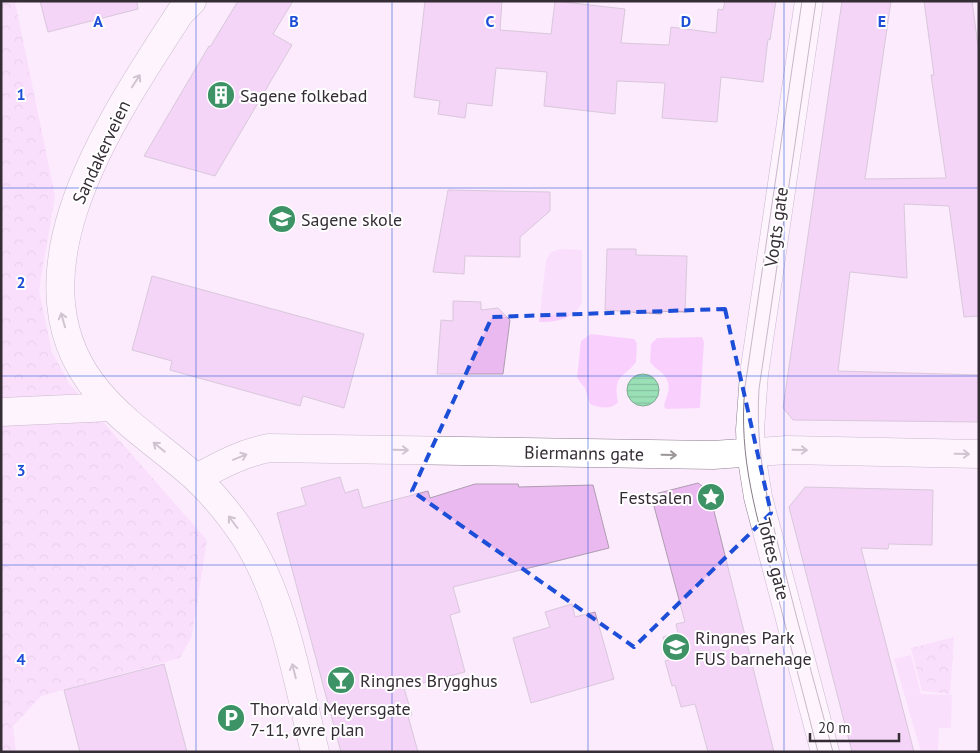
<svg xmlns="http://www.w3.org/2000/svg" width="980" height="753" viewBox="0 0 980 753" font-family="'PT Sans',sans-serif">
	<defs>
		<pattern id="park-crowns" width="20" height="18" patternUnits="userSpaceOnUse" patternTransform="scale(1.25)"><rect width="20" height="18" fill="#f9d0fd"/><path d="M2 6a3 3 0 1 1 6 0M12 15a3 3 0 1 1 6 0" fill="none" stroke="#d6b3d9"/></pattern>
		<pattern id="water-rules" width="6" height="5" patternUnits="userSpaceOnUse" patternTransform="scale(1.25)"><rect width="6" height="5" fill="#9ae0b7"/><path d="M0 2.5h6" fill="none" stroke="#85c09e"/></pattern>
	</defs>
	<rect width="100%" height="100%" fill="#fcebfd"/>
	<g fill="#f9d0fd">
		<path d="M560 249 582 250V302C577 318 554 323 539 322L546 260 551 252Z"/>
		<path d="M591 334 634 339 637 343 636 362C623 379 613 374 618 402 612 410 599 408 590 404L585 388 577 378 581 341Z"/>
		<path d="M702 337 704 342 700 408 666 409 664 406C667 393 674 386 662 373 658 369 653 367 650 362L651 344 657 338Z"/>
		<polygon points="911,655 921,694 952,695 951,728 939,728 938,752 921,752 894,659"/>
	</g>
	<g fill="url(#park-crowns)">
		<polygon points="1,1 15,1 55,196 39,290 52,352 69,383 207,540 192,636 180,658 41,696 13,726 16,752 1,752"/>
		<polygon points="954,637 950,694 922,691 911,648"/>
	</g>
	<circle fill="url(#water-rules)" stroke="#7caa90" cx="643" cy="390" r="16"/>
	<g fill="#eab9ef" stroke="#af9cb1">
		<polygon points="40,1 137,1 138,9 48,32"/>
		<polygon points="238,1 293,1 273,34 292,45 215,176 144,156 209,46 210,47"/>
		<polygon points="425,1 502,1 500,30 551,34 555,1 625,9 621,43 669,45 671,27 716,33 718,9 723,10 725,1 776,1 770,40 768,39 763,82 721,77 717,122 662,118 665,83 617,81 615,114 544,106 547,72 496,68 492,106 467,103 465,118 438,114 440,101 414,97"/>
		<polygon points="842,1 891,1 865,179 946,178 931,75 934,75 924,1 972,1 979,53 979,316 964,317 949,206 904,204 907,278 850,272 838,371 979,375 979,422 793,420 783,408"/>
		<polygon points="448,190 550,192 550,211 520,237 520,257 465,256 464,274 433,272"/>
		<polygon points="607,249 636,249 636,255 687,256 685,312 662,311 661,314 605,310"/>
		<polygon points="152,276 364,334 344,408 303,396 300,406 170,370 172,361 132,350"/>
		<polygon points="453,301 481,302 481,310 498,308 510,320 503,374 437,374 441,320 453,321"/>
		<polygon points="340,477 345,493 358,489 363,508 428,491 430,498 475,484 518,484 519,487 593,485 609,548 453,587 460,612 450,615 465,672 404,688 412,715 408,716 418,752 341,752 277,513 306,505 301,488"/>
		<polygon points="698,483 709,491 774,752 708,752 695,704 681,707 675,685 672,686 665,661 669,660 663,637 678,633 676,624 685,622 651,495"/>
		<polygon points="805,487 933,490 932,545 889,544 888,549 861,548 914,752 852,752 789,507"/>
		<polygon points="572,604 575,617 595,612 614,679 531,703 513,638 550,627 545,612"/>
		<polygon points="164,664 187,752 80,752 64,690"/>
	</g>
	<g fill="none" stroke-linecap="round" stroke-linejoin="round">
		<defs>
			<g id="minor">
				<path d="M192 1 180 13C114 116 0 277 99 393 127 426 164 449 196 478 214 495 231 516 245 537 285 600 297 680 315 752"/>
				<polyline points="1,412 112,407"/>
				<path d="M197 478C220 465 243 453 269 448L713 455 787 450 979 454"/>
			</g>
			<polyline id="major" points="809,1 754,374 750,430 751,453 758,497 825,752"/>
		</defs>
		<use href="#minor" stroke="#8f7d91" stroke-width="29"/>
		<use href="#major" stroke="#8f7d91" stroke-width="29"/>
		<use href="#minor" stroke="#fff" stroke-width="28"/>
		<use href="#major" stroke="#fff" stroke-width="28"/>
		<g stroke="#877c88" stroke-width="1">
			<path d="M802 1 745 387C738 458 757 517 775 585 789 641 804 696 818 752"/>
			<path d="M816 1 759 389C755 453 769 511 785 572 800 632 817 692 833 752"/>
		</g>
	</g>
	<defs><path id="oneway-shaft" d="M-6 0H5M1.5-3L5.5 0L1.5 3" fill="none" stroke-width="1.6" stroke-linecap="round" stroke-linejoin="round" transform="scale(1.25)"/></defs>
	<g stroke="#9a969a">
		<use href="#oneway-shaft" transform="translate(136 81) rotate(-57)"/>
		<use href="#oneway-shaft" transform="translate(63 320) rotate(-106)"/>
		<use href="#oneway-shaft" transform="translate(159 447) rotate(-141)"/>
		<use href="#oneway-shaft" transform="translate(401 450) rotate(1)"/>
		<use href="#oneway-shaft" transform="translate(800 450) rotate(1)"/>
		<use href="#oneway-shaft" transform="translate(962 454) rotate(1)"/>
		<use href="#oneway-shaft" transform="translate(669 455) rotate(1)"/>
		<use href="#oneway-shaft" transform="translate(240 457) rotate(-22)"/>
		<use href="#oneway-shaft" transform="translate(233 522) rotate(-127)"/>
		<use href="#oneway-shaft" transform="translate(294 671) rotate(-104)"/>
	</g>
	<path d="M0 0H980V753H0ZM725 309 771 513 634 647 412 491 492 317Z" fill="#fcebfd" fill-opacity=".55" fill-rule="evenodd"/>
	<path fill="none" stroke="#1d4ed8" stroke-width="4" stroke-dasharray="10 6" stroke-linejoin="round" d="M725 309 771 513 634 647 412 491 492 317Z"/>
	<path fill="none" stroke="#1d4ed8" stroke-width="1" stroke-opacity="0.55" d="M196 1V752M392 1V752M588 1V752M784 1V752M1 188H979M1 376H979M1 565H979"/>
	<defs>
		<symbol id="building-disc" viewBox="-11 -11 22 22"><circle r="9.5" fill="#3d9366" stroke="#fff"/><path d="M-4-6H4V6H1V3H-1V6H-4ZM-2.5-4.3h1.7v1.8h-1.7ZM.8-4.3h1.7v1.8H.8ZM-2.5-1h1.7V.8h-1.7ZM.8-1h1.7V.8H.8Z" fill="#fff"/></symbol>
		<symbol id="school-disc" viewBox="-11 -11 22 22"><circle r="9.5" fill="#3d9366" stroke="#fff"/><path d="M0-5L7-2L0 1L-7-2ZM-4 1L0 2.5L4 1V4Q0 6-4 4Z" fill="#fff"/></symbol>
		<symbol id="sight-disc" viewBox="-11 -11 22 22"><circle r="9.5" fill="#3d9366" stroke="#fff"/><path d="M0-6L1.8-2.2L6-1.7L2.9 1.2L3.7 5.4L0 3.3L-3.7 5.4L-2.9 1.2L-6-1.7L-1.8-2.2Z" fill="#fff"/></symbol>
		<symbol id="bar-disc" viewBox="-11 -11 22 22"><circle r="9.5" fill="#3d9366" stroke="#fff"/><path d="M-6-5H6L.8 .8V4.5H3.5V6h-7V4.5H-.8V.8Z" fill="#fff"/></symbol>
		<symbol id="parking-disc" viewBox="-11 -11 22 22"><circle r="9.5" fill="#3d9366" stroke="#fff"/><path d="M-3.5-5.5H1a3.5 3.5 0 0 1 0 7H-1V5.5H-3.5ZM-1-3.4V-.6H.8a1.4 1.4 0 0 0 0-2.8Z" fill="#fff"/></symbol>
	</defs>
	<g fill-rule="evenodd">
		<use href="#building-disc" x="205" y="79" width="32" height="32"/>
		<use href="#school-disc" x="266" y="203" width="32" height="32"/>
		<use href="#sight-disc" x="695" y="481" width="32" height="32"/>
		<use href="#school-disc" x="660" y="631" width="32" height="32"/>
		<use href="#bar-disc" x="325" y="664" width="32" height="32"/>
		<use href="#parking-disc" x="215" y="702" width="32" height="32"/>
	</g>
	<g text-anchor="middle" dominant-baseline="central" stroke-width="4" stroke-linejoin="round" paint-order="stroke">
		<g font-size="18" fill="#352d35" stroke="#fff" text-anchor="start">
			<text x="240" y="95">Sagene folkebad</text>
			<text x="301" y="219">Sagene skole</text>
			<text x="692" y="497" text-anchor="end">Festsalen</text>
			<text x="695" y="637">Ringnes Park<tspan x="695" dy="21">FUS barnehage</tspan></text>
			<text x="360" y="680">Ringnes Brygghus</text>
			<text x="250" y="708">Thorvald Meyersgate<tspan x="250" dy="21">7-11, øvre plan</tspan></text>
		</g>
		<g font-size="18" fill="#352d35" stroke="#fff">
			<text transform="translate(101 152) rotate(-65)">Sandakerveien</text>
			<text transform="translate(776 227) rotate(-82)">Vogts gate</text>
			<text transform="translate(584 453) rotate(1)">Biermanns gate</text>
			<text transform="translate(774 559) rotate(76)">Toftes gate</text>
		</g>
	</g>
	<g font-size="16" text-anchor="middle" font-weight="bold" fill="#1d4ed8" stroke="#fff" stroke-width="4" stroke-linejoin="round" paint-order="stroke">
		<text x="98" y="27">A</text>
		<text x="294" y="27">B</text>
		<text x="490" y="27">C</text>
		<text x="686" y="27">D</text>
		<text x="882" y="27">E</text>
		<text x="21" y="100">1</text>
		<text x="21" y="288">2</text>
		<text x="21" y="476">3</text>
		<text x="21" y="665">4</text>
	</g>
	<rect width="980" height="753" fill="none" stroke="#352d35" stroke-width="5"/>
	<path d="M810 733v8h89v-8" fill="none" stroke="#352d35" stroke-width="2.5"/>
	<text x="818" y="733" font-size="15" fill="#352d35" stroke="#ffffff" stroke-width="4" paint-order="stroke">20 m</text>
</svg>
